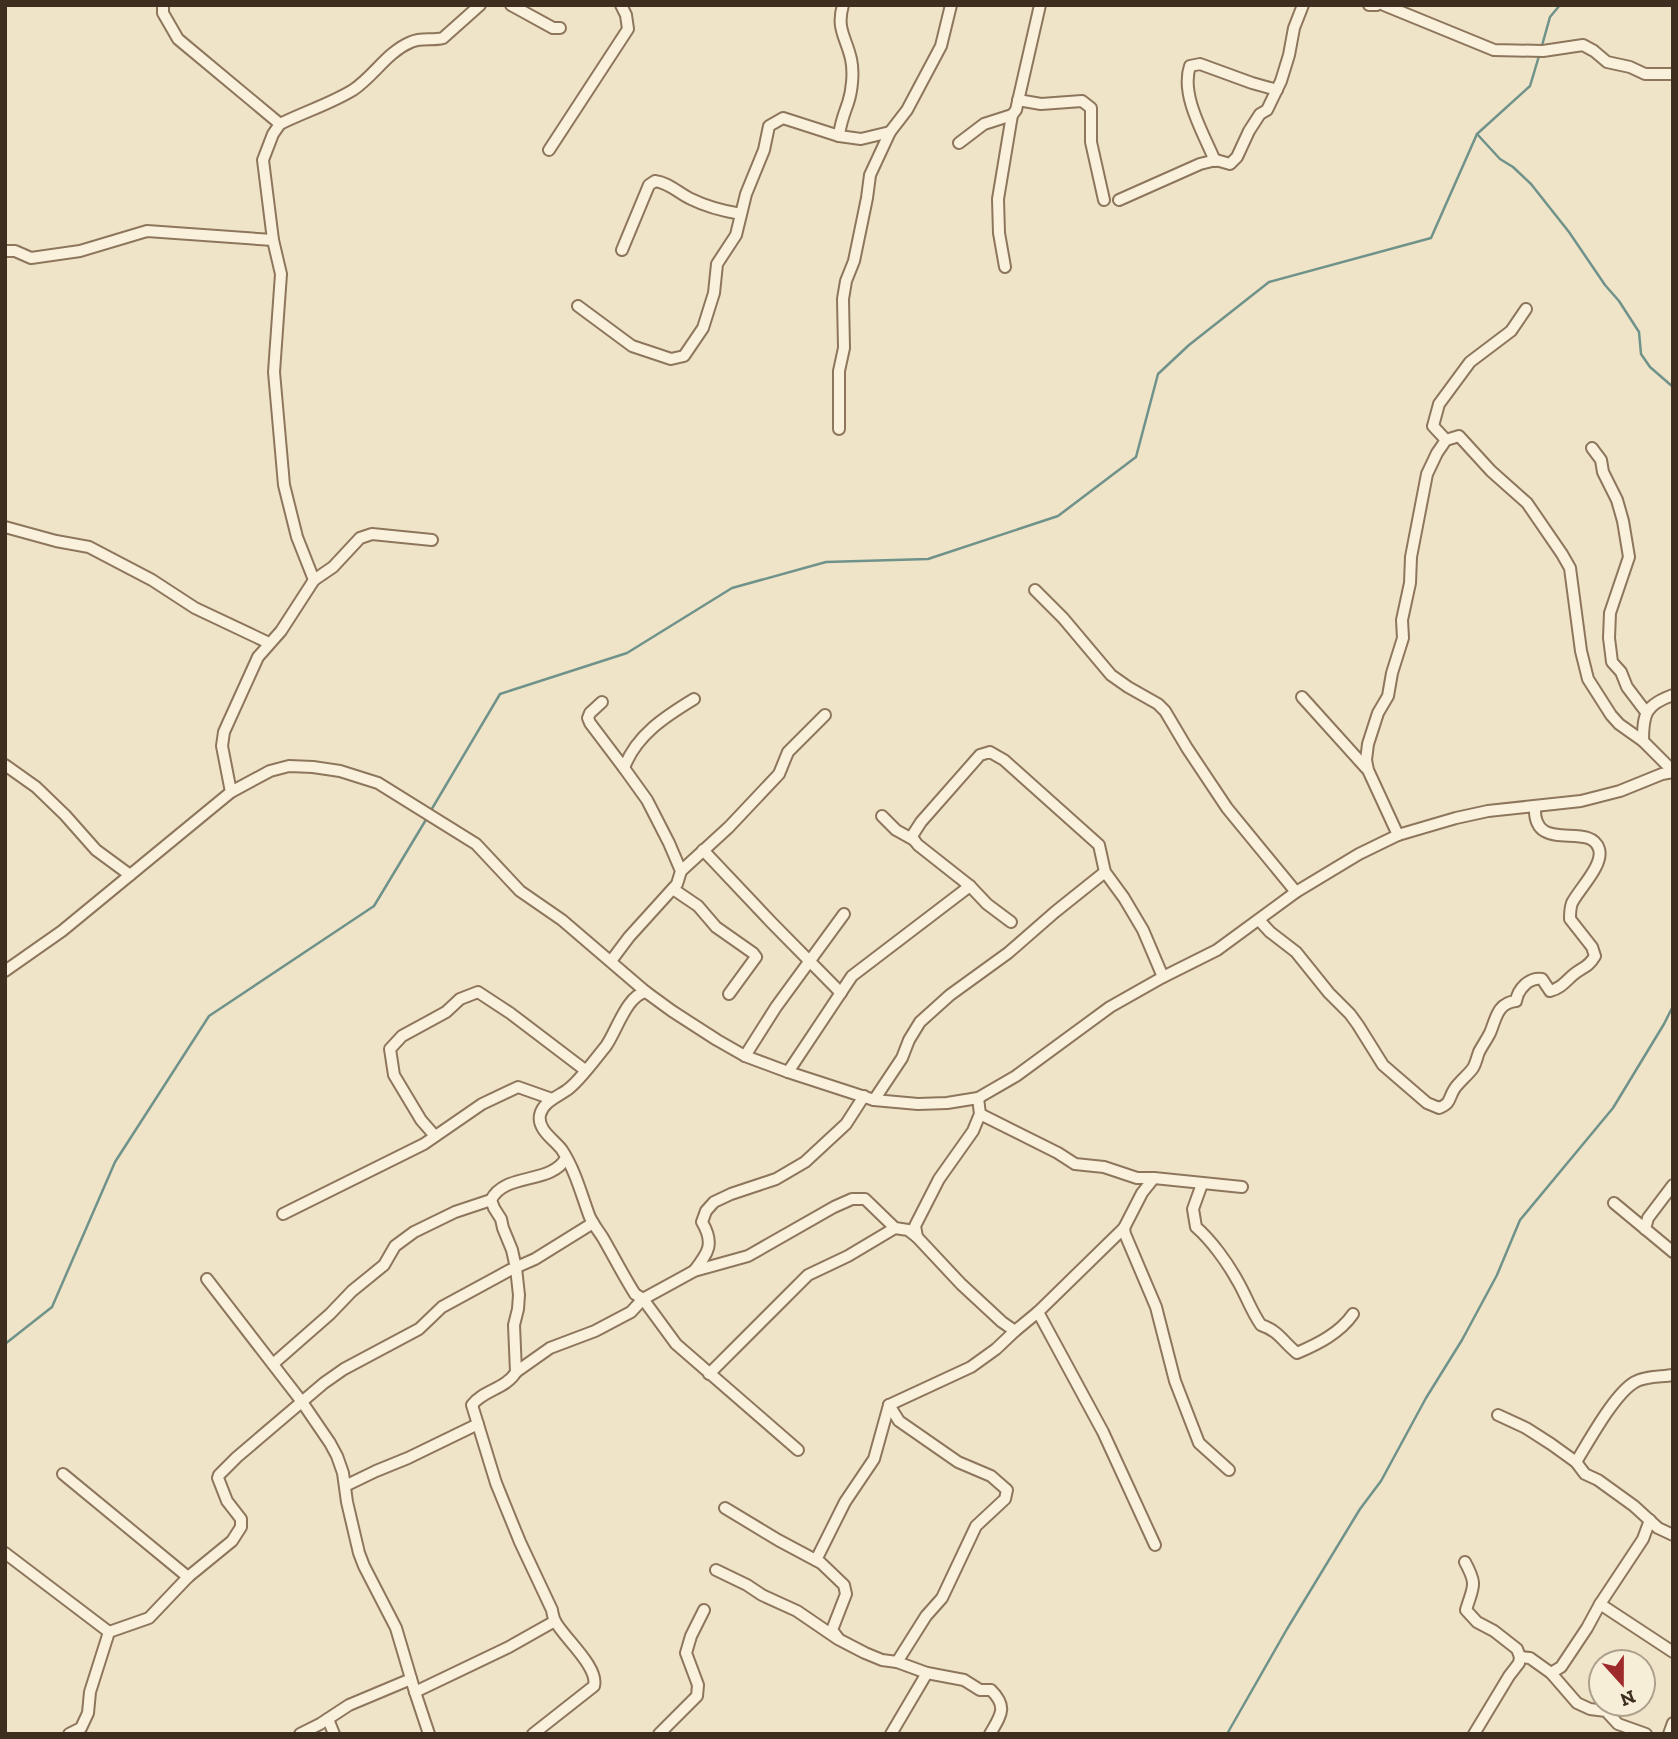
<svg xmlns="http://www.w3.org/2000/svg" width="1678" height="1739" viewBox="0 0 1678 1739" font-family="'Zilla Slab',serif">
	<rect width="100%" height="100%" fill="#f0e4c8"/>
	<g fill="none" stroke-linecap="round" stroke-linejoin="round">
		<g stroke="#6f938a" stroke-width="2.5">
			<polyline points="1541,49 1550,17 1560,5"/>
			<polyline points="1477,134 1500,159 1513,167 1531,184 1569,232 1605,285 1619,301 1639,332 1641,354 1650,367 1673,387"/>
			<polyline points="430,812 500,694 627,653 732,588 826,562 928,559 1058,516 1136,457 1158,374 1189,345 1269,282 1431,238 1477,134 1530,86 1539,56"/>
			<polyline points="5,1344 52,1307 115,1162 209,1016 374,906 427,818"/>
			<polyline points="1227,1734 1287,1629 1360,1509 1381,1481 1426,1398 1462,1340 1497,1275 1520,1220 1613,1108 1664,1024 1673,1006"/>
		</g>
		<defs>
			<g id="minor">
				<polyline points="163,5 163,13 178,39 280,124"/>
				<polyline points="511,5 553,28 560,28"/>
				<polyline points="1369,5 1377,5"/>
				<polyline points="1384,5 1494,50 1543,51 1583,45 1594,51 1607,62 1630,67 1645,74 1673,74"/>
				<polyline points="1018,100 1041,104 1082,101 1091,108 1091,142 1104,200"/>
				<polyline points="890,132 907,110 941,46 951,5"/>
				<polyline points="959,143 984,124 1012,115 1016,110 1040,5"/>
				<polyline points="549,150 628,29 626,15 621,5"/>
				<path d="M1215 161C1204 134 1180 95 1190 66L1200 64 1252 83 1277 90"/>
				<polyline points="1119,200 1200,164 1216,160 1230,164 1237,157 1249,131 1260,114 1267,110 1281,81 1289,55 1294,28 1303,5"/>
				<path d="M622 250 649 185 655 181C670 183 678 193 691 199 707 207 723 211 741 214"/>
				<polyline points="5,251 15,251 31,258 80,251 147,231 273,240"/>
				<polyline points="1005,267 999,233 998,199 1012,115"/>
				<polyline points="578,306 632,346 671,359 684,356 703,328 714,293 717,264 736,235 746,194 764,150 769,126 783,118 839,136"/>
				<path d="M839 429V371L844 348 843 299 846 281 854 261 867 198 870 175 890 132 861 139 839 136C840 124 844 114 848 103 852 91 854 72 851 59 846 37 836 29 843 5"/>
				<polyline points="1446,440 1433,426 1439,404 1470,362 1511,331 1526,309"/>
				<polyline points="1592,448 1601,460 1603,472 1617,500 1623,521 1629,557 1610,613 1609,638 1612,662 1621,672 1627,687 1646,712"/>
				<polyline points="5,527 56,541 89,547 152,580 195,608 269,643"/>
				<path d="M314 580 297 537 284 485 274 372 281 274 273 240 263 160 273 134 280 124C304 112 330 104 353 90 374 76 387 52 411 42 422 37 432 41 443 38L480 5"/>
				<polyline points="1035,590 1063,618 1111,675 1128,687 1158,704 1165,711 1187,748 1227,808 1296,892"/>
				<polyline points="1302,697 1366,768"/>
				<polyline points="602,702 590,713 588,718 590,723 624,768 647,800 669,843 681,871 677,884 629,937 611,961"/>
				<path d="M1643 741C1643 714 1645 705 1673 695"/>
				<polyline points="5,765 36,787 65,815 96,850 130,875"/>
				<path d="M624 768C636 735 666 716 694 699"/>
				<polyline points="231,792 222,746 224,732 258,657 281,631 314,580 333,567 360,538 372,534 432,540"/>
				<polyline points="882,816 896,830 914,840 918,845 970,886 987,904 1011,922"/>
				<polyline points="1398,835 1368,770 1366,760 1368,744 1378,713 1388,696 1392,673 1403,638 1402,620 1410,583 1411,557 1427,474 1437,453 1446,440 1459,436 1491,471 1527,503 1562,554 1570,568 1581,651 1588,679 1611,715 1619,724 1643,741 1673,771"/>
				<polyline points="914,840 912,836 921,822 980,755 990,752 1004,760 1099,845 1105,872 1124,898 1143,930 1163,977"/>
				<polyline points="703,850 772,923 841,993"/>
				<polyline points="681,871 729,827 779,774 788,752 825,715"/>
				<polyline points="673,889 698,906 716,927 753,953 756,957 729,994"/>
				<path d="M1259 920 1270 932 1296 952 1329 993 1350 1014 1358 1025 1383 1065 1427 1103 1439 1108C1452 1103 1448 1098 1455 1088 1460 1081 1468 1075 1473 1068 1476 1063 1477 1057 1479 1052 1482 1046 1487 1039 1490 1033 1496 1019 1497 1003 1516 1001 1518 989 1529 977 1542 979L1550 991C1561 988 1565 982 1573 975 1582 967 1588 968 1595 956L1592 947 1570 919C1570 914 1570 908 1572 903 1579 889 1604 865 1599 849 1590 820 1532 856 1535 806"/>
				<polyline points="5,971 62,931 231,792 270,771 289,766 313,767 340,771 378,783 476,844 520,891 562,920 646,992 672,1011 717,1040 745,1056 788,1072 874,1100 918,1104 947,1103 978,1098 1016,1076 1110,1007 1163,977 1217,950 1296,892 1359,854 1398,835 1456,818 1488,811 1581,801 1620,791 1662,774 1673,772"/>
				<path d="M646 992C627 995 617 1030 606 1046 596 1058 579 1082 567 1090 557 1097 543 1102 540 1115 537 1130 555 1140 562 1150 575 1170 581 1193 589 1215 592 1223 598 1230 603 1238 614 1257 623 1275 635 1294L643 1299 676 1344 798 1450"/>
				<polyline points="745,1056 776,1007 844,914"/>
				<polyline points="788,1072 852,976 970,886"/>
				<polyline points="978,1098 980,1114 973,1131 939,1179 915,1226 917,1237 961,1284 1002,1322 1015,1331"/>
				<polyline points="874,1100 902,1058 909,1040 920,1022 950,995 1008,953 1055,912 1105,872"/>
				<polyline points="980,1114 1058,1153 1075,1164 1104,1167 1137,1178 1154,1178 1242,1187"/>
				<polyline points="435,1136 421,1120 394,1075 390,1049 402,1036 446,1012 460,999 478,992 510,1013 585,1070"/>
				<path d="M1202 1184 1193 1209 1196 1227C1211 1240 1227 1262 1237 1280 1246 1295 1251 1311 1261 1325 1279 1331 1283 1342 1297 1353 1318 1344 1340 1333 1353 1314"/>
				<polyline points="1614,1203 1673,1252"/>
				<polyline points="283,1214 424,1144 482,1104 518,1087 552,1099"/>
				<polyline points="1124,1228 1125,1234 1156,1307 1175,1381 1199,1443 1229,1470"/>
				<polyline points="1645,1229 1648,1218 1673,1185"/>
				<path d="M694 1271C708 1253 715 1244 702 1222L706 1211 714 1202 731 1194 776 1179 805 1162 846 1124 864 1096"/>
				<polyline points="207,1279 302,1402 330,1443 337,1456 343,1473 347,1502 359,1553 364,1566 396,1628 415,1692 429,1734"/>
				<polyline points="1038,1312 1103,1432 1155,1545"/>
				<polyline points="273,1364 330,1314 352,1291 384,1265 395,1246 414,1232 455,1212 491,1200"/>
				<polyline points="516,1372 550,1348 595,1331 631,1312 643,1299 694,1271 748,1256 834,1207 852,1199 865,1199 895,1228 908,1230 917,1237"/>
				<polyline points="709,1374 808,1275 848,1256 895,1228"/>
				<polyline points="889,1405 971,1367 996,1349 1015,1331 1038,1312 1124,1228 1142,1193 1154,1178"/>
				<polyline points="889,1405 899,1421 958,1462 991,1476 1007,1490 1005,1499 976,1526 942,1598 926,1616 897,1662"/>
				<polyline points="1498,1415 1526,1428 1551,1444 1576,1462 1585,1474 1598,1480 1634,1506 1658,1528 1673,1535"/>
				<path d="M1576 1462C1589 1441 1615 1393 1635 1382 1645 1376 1661 1377 1673 1375"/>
				<polyline points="63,1474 188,1577"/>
				<polyline points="345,1486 376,1471 408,1458 478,1424"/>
				<polyline points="725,1508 778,1540 821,1563 844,1585 846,1594 832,1630 838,1638"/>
				<polyline points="5,1553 109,1632"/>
				<polyline points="816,1560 845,1502 874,1459 889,1405"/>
				<path d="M1465 1562C1478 1586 1473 1586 1466 1610L1477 1622 1494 1631 1517 1649 1520 1657 1519 1663 1509 1676 1474 1734"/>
				<path d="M716 1570 747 1585 762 1595 797 1611 838 1639 865 1653 882 1660 897 1662 927 1673 964 1680 980 1690H991C1008 1707 1001 1715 990 1734"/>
				<polyline points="1600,1604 1673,1652"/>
				<polyline points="1520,1657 1530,1658 1551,1673 1577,1703 1590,1709 1606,1711 1618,1724 1646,1734"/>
				<polyline points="1551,1673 1561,1667 1587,1628 1600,1604 1643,1539 1650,1520"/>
				<polyline points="415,1692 509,1647 555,1621"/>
				<polyline points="328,1719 334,1734"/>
				<polyline points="69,1734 81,1728 88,1713 90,1692 109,1632 149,1618 188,1577 232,1541 241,1527 241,1519 227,1501 218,1478 219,1475 237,1457 257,1440 324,1383 344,1369 419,1329 442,1307 510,1270 535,1259 593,1223"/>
				<polyline points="300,1734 320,1724 349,1705 411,1679"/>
				<path d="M533 1734 594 1686C599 1667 564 1638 555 1621 554 1620 552 1611 552 1610L520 1542 496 1483 472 1405C483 1390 506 1389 516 1372L514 1325 518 1309 519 1295 516 1268 512 1250 503 1228 501 1219 494 1208 491 1200C505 1172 551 1185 566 1158"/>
				<polyline points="659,1734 697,1696 698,1685 686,1653 691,1636 704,1610"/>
				<polyline points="891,1734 927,1673"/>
				<polyline points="1669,1734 1673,1723"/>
			</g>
		</defs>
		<use href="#minor" stroke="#8d765c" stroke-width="14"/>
		<use href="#minor" stroke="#faf1dc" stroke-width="10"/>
	</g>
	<rect width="1678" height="1739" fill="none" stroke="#3d2e20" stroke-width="14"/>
	<g transform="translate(1622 1683) rotate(159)"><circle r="33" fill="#f7eed8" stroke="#ada18e" stroke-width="2"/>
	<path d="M0-5L12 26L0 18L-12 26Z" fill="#9e2a2b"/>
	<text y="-10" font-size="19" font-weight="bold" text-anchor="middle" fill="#3d2e20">N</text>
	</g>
</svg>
